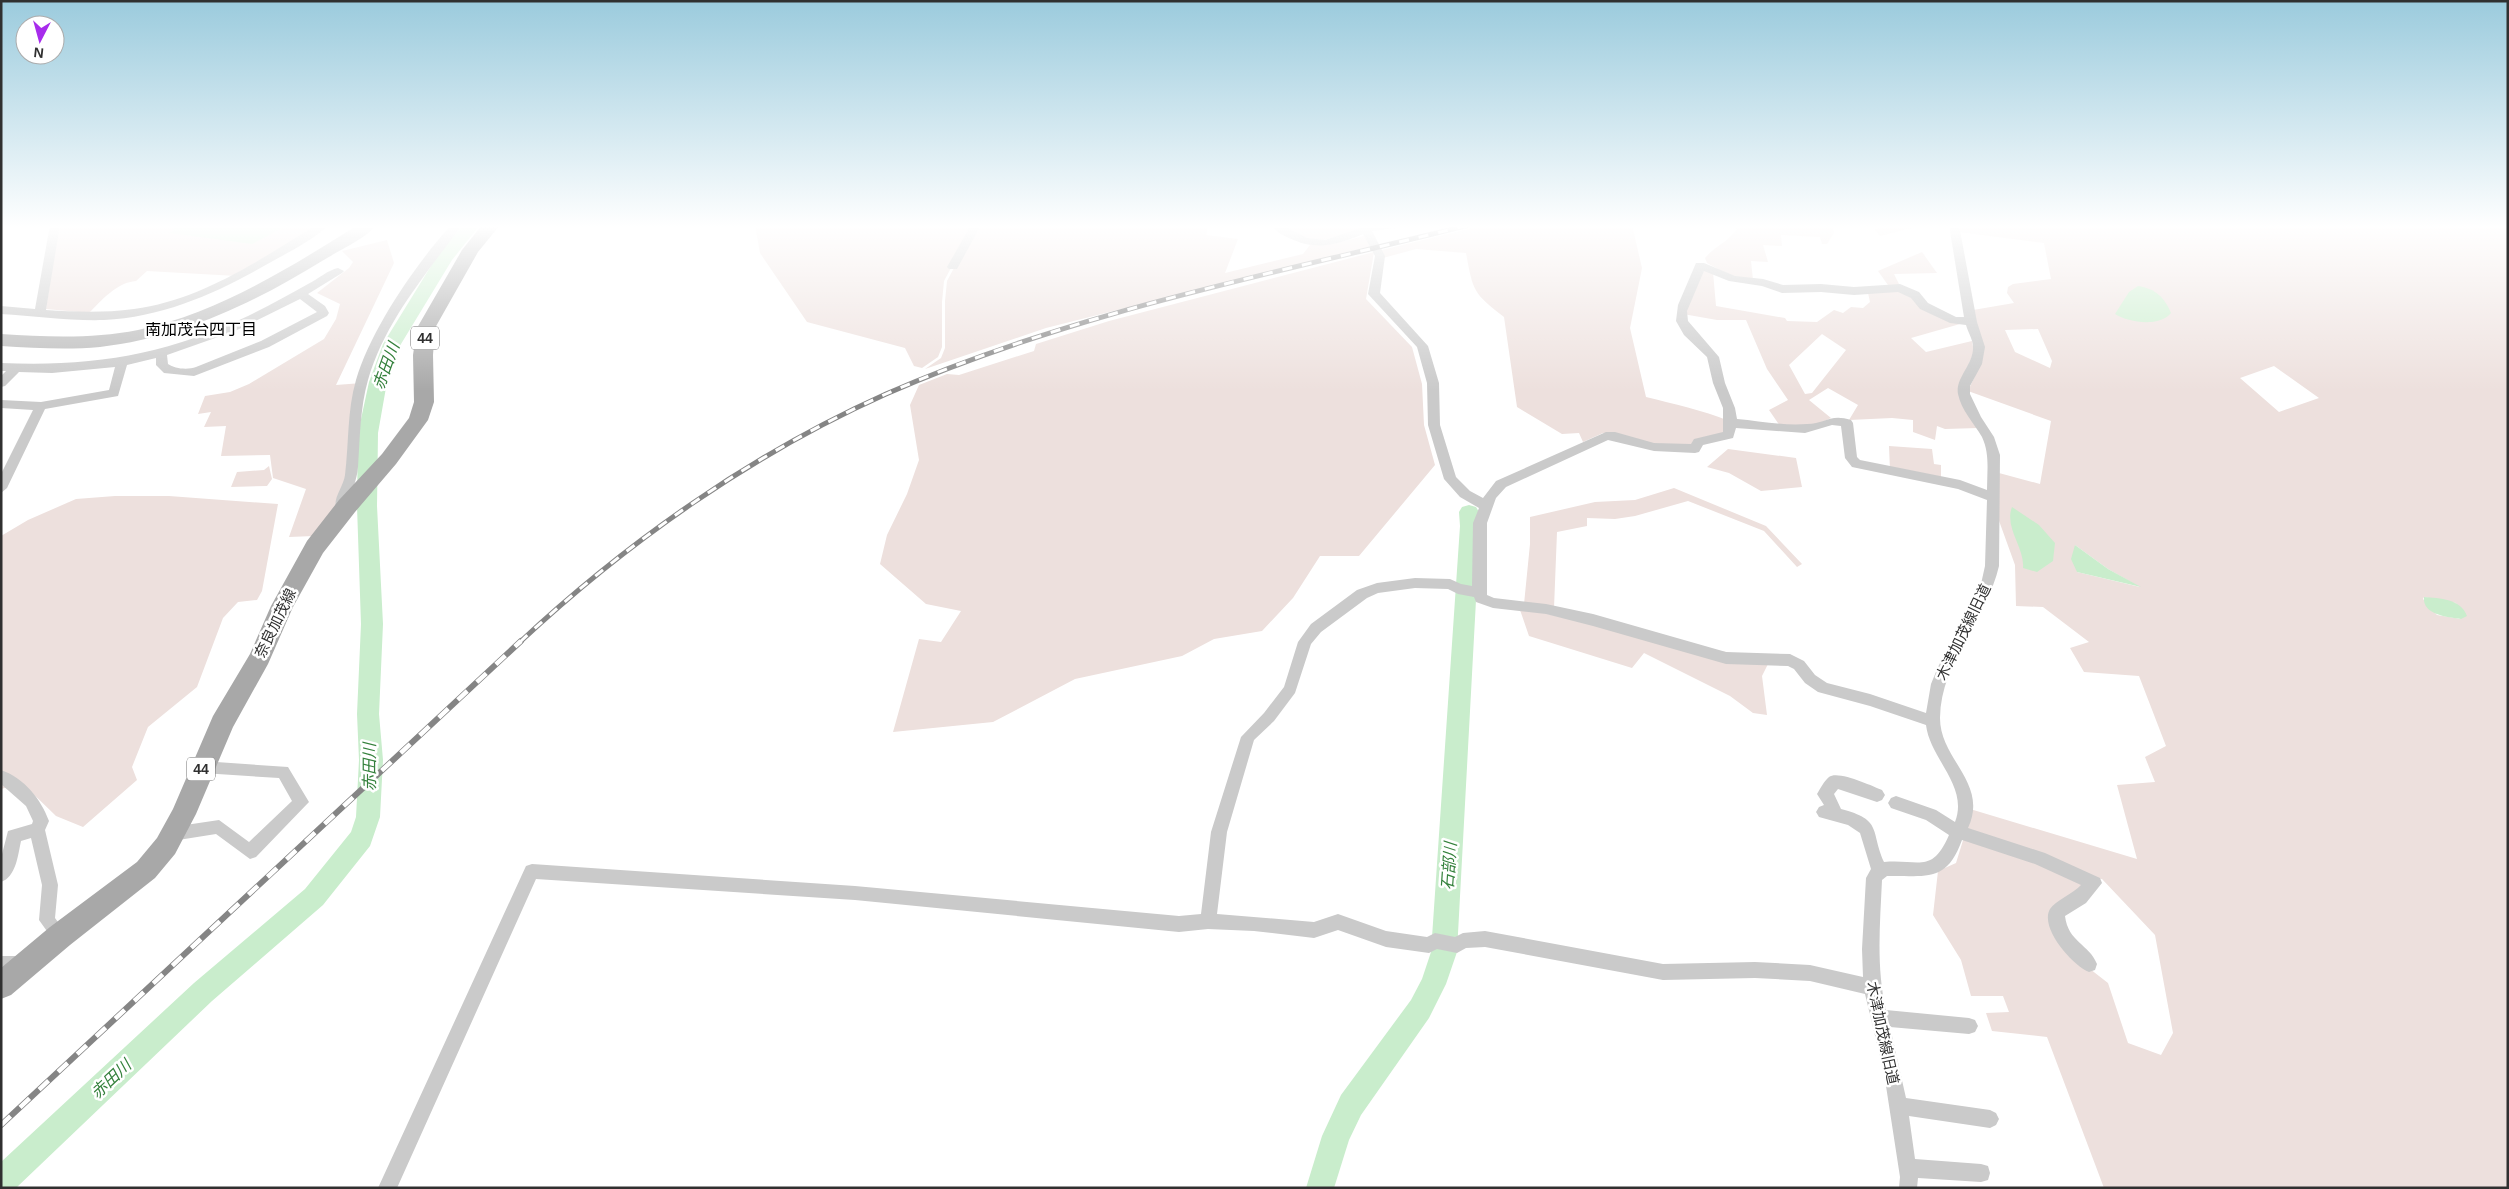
<svg xmlns="http://www.w3.org/2000/svg" width="2509" height="1189" viewBox="0 0 2509 1189" font-family="Arial,'Noto Sans JP',sans-serif">
	<rect width="100%" height="100%" fill="#fff"/>
	<g fill="#ede0dd" fill-rule="evenodd">
		<path d="M59 225H320L237 276 147 271 136 281C117 282 101 301 89 313L46 309Z"/>
		<polygon points="755,225 974,225 944,281 942,302 942,347 938,357 922,368 914,366 905,348 807,322 760,253"/>
		<polygon points="977,225 1209,225 1206,235 1238,239 1225,273 1303,254 1310,245 1332,244 1364,236 1371,246 1046,328 925,369 941,358 945,348 945,301 947,281"/>
		<polygon points="1280,225 1376,225 1324,240 1304,238"/>
		<path d="M1485 225H1632L1642 268 1630 328 1646 397C1674 404 1702 410 1729 421V432L1693 447 1651 443 1612 433H1603L1583 442 1579 433 1562 434 1517 407 1504 317C1473 293 1473 291 1466 253L1416 249 1383 258 1382 250Z"/>
		<path d="M1739 225H1833L1834 233 1827 244H1822L1820 237 1781 235 1782 246 1763 245 1768 262 1751 261 1753 280 1732 277 1707 263 1705 258C1718 243 1728 244 1739 225Z"/>
		<polygon points="1882,225 1923,225 1880,236 1874,229 1884,227"/>
		<path d="M1958 225H2508V1188H2104L2047 1037 1992 1031 1986 1013 2009 1012 2003 996H1971L1961 960 1933 915 1938 871 1956 863 1969 821 1970 809 2137 859 2117 785 2155 782 2145 757 2166 746 2139 676 2084 672 2070 648 2089 642 2043 607 2016 606 2015 565 1998 518 1999 473 2040 484 2051 421 1968 391 1980 365 1973 310 2014 303 2007 293 2008 287 2013 284 2051 279 2044 243 1959 232ZM2038 329 2052 361 2050 368 2015 352 2005 330ZM2274 366 2319 398 2279 412 2240 378ZM2075 545 2108 569 2140 587 2077 572ZM2424 597 2456 603 2461 619 2437 615 2423 599ZM2092 878 2102 879 2155 935 2173 1033 2161 1055 2128 1043 2108 983 2063 948 2055 909Z"/>
		<polygon points="387,240 394,263 336,385 362,383 350,492 314,536 289,537 306,489 273,478 270,455 221,456 226,426 204,427 211,412 198,414 205,396 230,392 249,384 324,339 336,319 340,304 317,293 349,268 353,262 342,251"/>
		<polygon points="1374,252 1366,299 1412,347 1422,384 1424,425 1435,465 1359,556 1320,556 1293,598 1262,631 1214,639 1182,656 1075,679 993,722 893,732 919,639 941,642 961,611 926,604 880,564 887,535 907,494 919,460 910,405 919,385 947,374 959,375 1034,351 1036,344 1109,321"/>
		<polygon points="1922,252 1937,273 1894,274 1900,286 1888,285 1878,271"/>
		<path d="M1706 270 1713 272 1716 306 1785 318 1787 321 1817 322 1834 310 1843 313 1851 307 1863 308 1870 302 1868 293 1897 290 1960 324 1911 338 1926 352 1972 341 1974 353 1961 380 1978 428 1945 429 1937 426 1935 440 1913 432V420L1892 418 1849 420 1858 405 1828 388 1809 400 1831 418 1816 425 1780 426 1769 410 1788 400 1767 369 1746 320H1717L1683 314 1701 273ZM1822 334 1846 350 1812 393 1805 394 1789 365Z"/>
		<polygon points="1889,446 1932,449 1934,464 1941,465 1941,478 1890,470"/>
		<polygon points="1728,449 1796,458 1802,487 1761,491 1729,473 1707,467"/>
		<polygon points="269,466 272,479 267,486 231,487 237,472 264,470"/>
		<polygon points="1674,488 1766,526 1802,564 1797,567 1764,531 1688,501 1635,516 1615,519 1587,518 1587,526 1557,532 1554,608 1524,604 1530,544 1530,517 1595,502 1635,500"/>
		<polygon points="115,496 169,496 278,504 262,591 257,600 238,602 223,618 197,687 148,727 132,767 137,780 83,827 56,816 22,783 1,789 1,536 28,520 76,499"/>
		<polygon points="1519,607 1644,637 1770,660 1762,676 1767,715 1753,713 1730,696 1644,653 1632,668 1529,636"/>
	</g>
	<g fill="#c9edcc">
		<polygon points="178,225 288,225 252,244 170,233"/>
		<path d="M2138 286C2156 289 2164 297 2171 313 2160 327 2129 323 2115 314L2129 292Z"/>
		<path d="M2012 507 2039 525 2055 543 2053 561 2037 572 2023 568C2025 548 2004 528 2012 507Z"/>
		<polygon points="2075,545 2108,569 2141,587 2077,572 2071,559"/>
		<path d="M2424 597C2440 598 2461 599 2467 616L2461 619C2448 617 2422 615 2424 597Z"/>
	</g>
	<g fill="none" stroke-linecap="round" stroke-linejoin="round">
		<g fill="#c9edcc" fill-rule="evenodd">
			<polygon points="463,225 480,225 452,260 401,344 387,382 378,433 377,506 383,624 379,714 383,760 380,817 370,846 323,905 212,1001 16,1188 1,1188 1,1162 194,983 305,889 351,832 356,817 359,760 357,714 361,624 357,506 358,433 369,382 383,344 439,253"/>
			<polygon points="1469,505 1476,507 1479,512 1480,526 1457,952 1446,984 1429,1018 1361,1115 1349,1140 1334,1188 1306,1188 1322,1136 1341,1095 1411,1000 1422,979 1431,952 1460,526 1459,512 1462,507"/>
		</g>
		<g fill="#cacaca" fill-rule="evenodd">
			<path d="M50 225H60L46 310C75 312 104 313 134 309 201 300 260 260 316 225H328C317 238 287 253 271 262 219 292 165 317 104 320 70 321 35 316 1 314V306L35 309Z"/>
			<path d="M451 225H462C427 273 385 321 368 380 360 408 360 438 358 467 357 483 348 495 350 511L343 516 338 514C330 500 343 489 345 475 349 443 347 411 356 380 371 329 416 264 451 225Z"/>
			<polygon points="971,225 981,225 957,269 949,269 947,267"/>
			<path d="M1270 225H1282L1307 238 1325 240 1369 225H1400L1395 228 1372 231 1385 256 1380 293 1428 346 1439 383 1440 425 1456 477 1470 491 1483 498 1496 481 1606 432H1615L1654 443 1691 444 1694 439 1723 432V408L1713 383 1707 357 1684 335 1676 321 1678 305 1696 263H1704L1735 276 1763 279 1783 285 1821 284 1854 287 1900 284 1919 292 1928 303 1956 317H1964L1949 225H1959L1977 322 1985 347 1982 364 1970 386V394L1981 417 1994 437 2000 455 1999 566C1987 619 1941 660 1940 718 1940 760 1989 783 1968 828L2045 853 2100 878 2102 883 2086 903 2065 916C2068 942 2089 944 2097 964L2095 970 2089 972C2073 966 2039 928 2050 909 2055 901 2074 893 2081 885L2035 864 1962 840C1946 884 1926 875 1887 876L1882 880C1880 924 1876 967 1886 1010L1969 1018 1975 1020 1978 1026 1975 1032 1969 1034 1890 1027 1906 1098 1990 1110 1996 1113 1999 1119 1996 1125 1990 1128 1909 1116 1915 1159 1981 1164 1988 1166 1990 1173 1988 1180 1981 1182 1918 1178 1917 1188H1899L1900 1177 1884 1073 1865 994 1810 981 1755 978 1663 980 1485 947 1466 948 1457 953 1437 949 1429 953 1386 947 1338 930 1314 938 1254 931 1208 929 1179 932 855 900 536 879 397 1188H378L526 866 532 864 855 886 1179 916 1201 914 1211 832 1241 737 1264 713 1284 687 1298 642 1311 624 1357 590 1377 583 1415 578 1450 579 1461 584 1472 586 1473 523 1479 508 1460 497 1444 479 1428 425 1427 383 1417 347 1368 294 1375 256 1363 234C1337 245 1316 251 1289 238 1282 235 1274 230 1270 225ZM1704 271 1729 281 1762 286 1782 293 1821 292 1854 295 1898 292 1911 298 1920 309 1950 323 1966 325C1968 332 1973 340 1973 347 1974 364 1955 378 1958 394 1961 410 1974 423 1982 437 1990 454 1987 472 1987 490L1960 480 1860 460 1857 457 1853 423 1851 420C1830 413 1825 424 1807 424 1784 426 1760 421 1737 419L1735 408 1725 383 1719 357 1688 321 1687 311ZM1832 425 1841 426 1845 458 1852 467 1958 489 1987 500 1985 566 1981 584 1938 667 1931 684 1926 713 1870 694 1827 683 1815 675 1804 661 1790 654 1726 652 1593 614 1546 604 1494 598 1487 595V523L1496 498 1506 487 1608 440 1654 451 1695 453 1699 452 1703 445 1733 438 1736 428 1805 433ZM1415 588 1448 589 1458 594 1474 597 1476 602 1493 608 1546 614 1593 626 1726 664 1788 666 1794 669 1805 683 1818 692 1870 706 1926 725C1930 759 1969 786 1955 822L1936 810 1896 796 1891 798 1888 803 1891 808 1926 820 1949 835C1932 874 1920 859 1884 862 1870 830 1883 820 1841 809L1834 794 1838 789 1877 802 1882 800 1885 795 1882 790C1872 786 1838 770 1829 777 1824 781 1820 789 1817 794L1824 805 1819 807 1816 812 1819 817 1848 825 1860 833 1871 869 1866 878 1862 949 1863 977 1810 965 1755 962 1663 964 1485 931 1463 933 1455 937 1435 933 1427 937 1386 931 1338 914 1314 922 1217 914 1227 832 1254 740 1274 721 1295 693 1311 644 1321 632 1367 598 1378 593Z"/>
			<path d="M338 268 344 271 342 273 308 294 325 306 329 313 327 316 269 347 194 376 164 373 156 365V358L127 365 118 396 45 409 7 488 1 493V474L33 410 1 408V400L41 402 109 390 115 367 52 373 19 372 5 386 1 387V376L6 371H1V363C92 367 165 355 248 316 269 306 288 295 308 284 318 279 328 270 338 268ZM300 299 317 312 261 341 196 367C188 370 175 369 168 364L167 355 235 331Z"/>
			<polygon points="202,761 288,767 309,802 256,857 250,859 216,834 172,841 166,839 164,834 166,829 172,827 219,820 249,842 292,801 279,778 202,773 197,772 194,767 197,762"/>
			<path d="M1 770C24 778 41 799 49 821L45 830 58 885 55 918 68 936 66 941 60 944 54 941 39 920 42 885 31 838 21 841C18 855 16 877 1 882V858L8 831 32 824 33 821 26 806 1 784Z"/>
			<polygon points="1,956 25,956 31,958 33,964 31,970 25,972 1,972"/>
		</g>
		<path fill="#bababa" fill-rule="evenodd" d="M358 225H376C367 238 336 252 322 261 254 303 181 338 100 347 68 350 34 348 1 346V334C47 337 93 339 138 330 218 313 289 268 358 225Z"/>
		<polygon fill="#a8a8a8" fill-rule="evenodd" points="482,225 500,225 478,252 435,328 433,355 434,402 428,420 396,464 355,512 323,553 293,607 268,664 233,727 196,814 175,854 155,878 70,945 11,995 1,999 1,968 50,927 137,862 157,838 173,809 213,716 250,654 271,606 307,541 339,500 382,454 409,418 414,402 413,355 417,328 462,250"/>
		<defs>
			<path id="rail-far1" d="M520 642C627 542 752 454 886 394 1072 312 1273 274 1469 225"/>
			<polyline id="rail" points="1,1125 521,641"/>
		</defs>
		<use href="#rail-far1" stroke="#858585" stroke-width="5"/>
		<use href="#rail" stroke="#858585" stroke-width="6"/>
		<use href="#rail-far1" stroke="#fff" stroke-width="3" stroke-dasharray="10" stroke-linecap="butt"/>
		<use href="#rail" stroke="#fff" stroke-width="4.5" stroke-dasharray="13" stroke-linecap="butt"/>
	</g>
	<linearGradient id="sky" x2="0" y2="1"><stop stop-color="#9bcbdd"/><stop offset="0.58" stop-color="#fff"/><stop offset="1" stop-color="#fff" stop-opacity="0"/></linearGradient>
	<rect width="2509" height="391" fill="url(#sky)"/>
	<g text-anchor="middle" dominant-baseline="central" stroke-width="5" stroke-linejoin="round" paint-order="stroke">
		<g fill="#fff" stroke="#6e6e6e" stroke-width="1">
			<rect x="411" y="326.5" width="28" height="23" rx="4"/>
			<rect x="187" y="757.5" width="28" height="23" rx="4"/>
		</g>
		<g font-size="14" font-weight="bold" fill="#303030">
			<text x="425" y="338">44</text>
			<text x="201" y="769">44</text>
		</g>
		<g font-size="15" fill="#303030" stroke="#fff">
			<text transform="translate(275 623) rotate(-64)">奈良加茂線</text>
			<text transform="translate(1963 632) rotate(-64)">木津加茂線旧道</text>
			<text transform="translate(1883 1033) rotate(78)">木津加茂線旧道</text>
		</g>
		<g font-size="16" fill="#000" stroke="#fff">
			<text x="201" y="329">南加茂台四丁目</text>
		</g>
		<g font-size="16" font-style="italic" fill="#34813c" stroke="#fff">
			<text transform="translate(386 366) rotate(-70)">赤田川</text>
			<text transform="translate(369 767) rotate(-90)">赤田川</text>
			<text transform="translate(1449 866) rotate(-86)">石部川</text>
			<text transform="translate(111 1079) rotate(-43)">赤田川</text>
		</g>
	</g>
	<rect width="2509" height="1189" fill="none" stroke="#303030" stroke-width="5"/>
	<g transform="translate(40 40) rotate(186)"><circle r="24" fill="#ffffff" stroke="#acacac"/>
	<path d="M0-4L9 19L0 12L-9 19Z" fill="#a72cec"/>
	<text y="-8" font-size="14" font-weight="bold" text-anchor="middle" fill="#303030">N</text>
	</g>
</svg>
